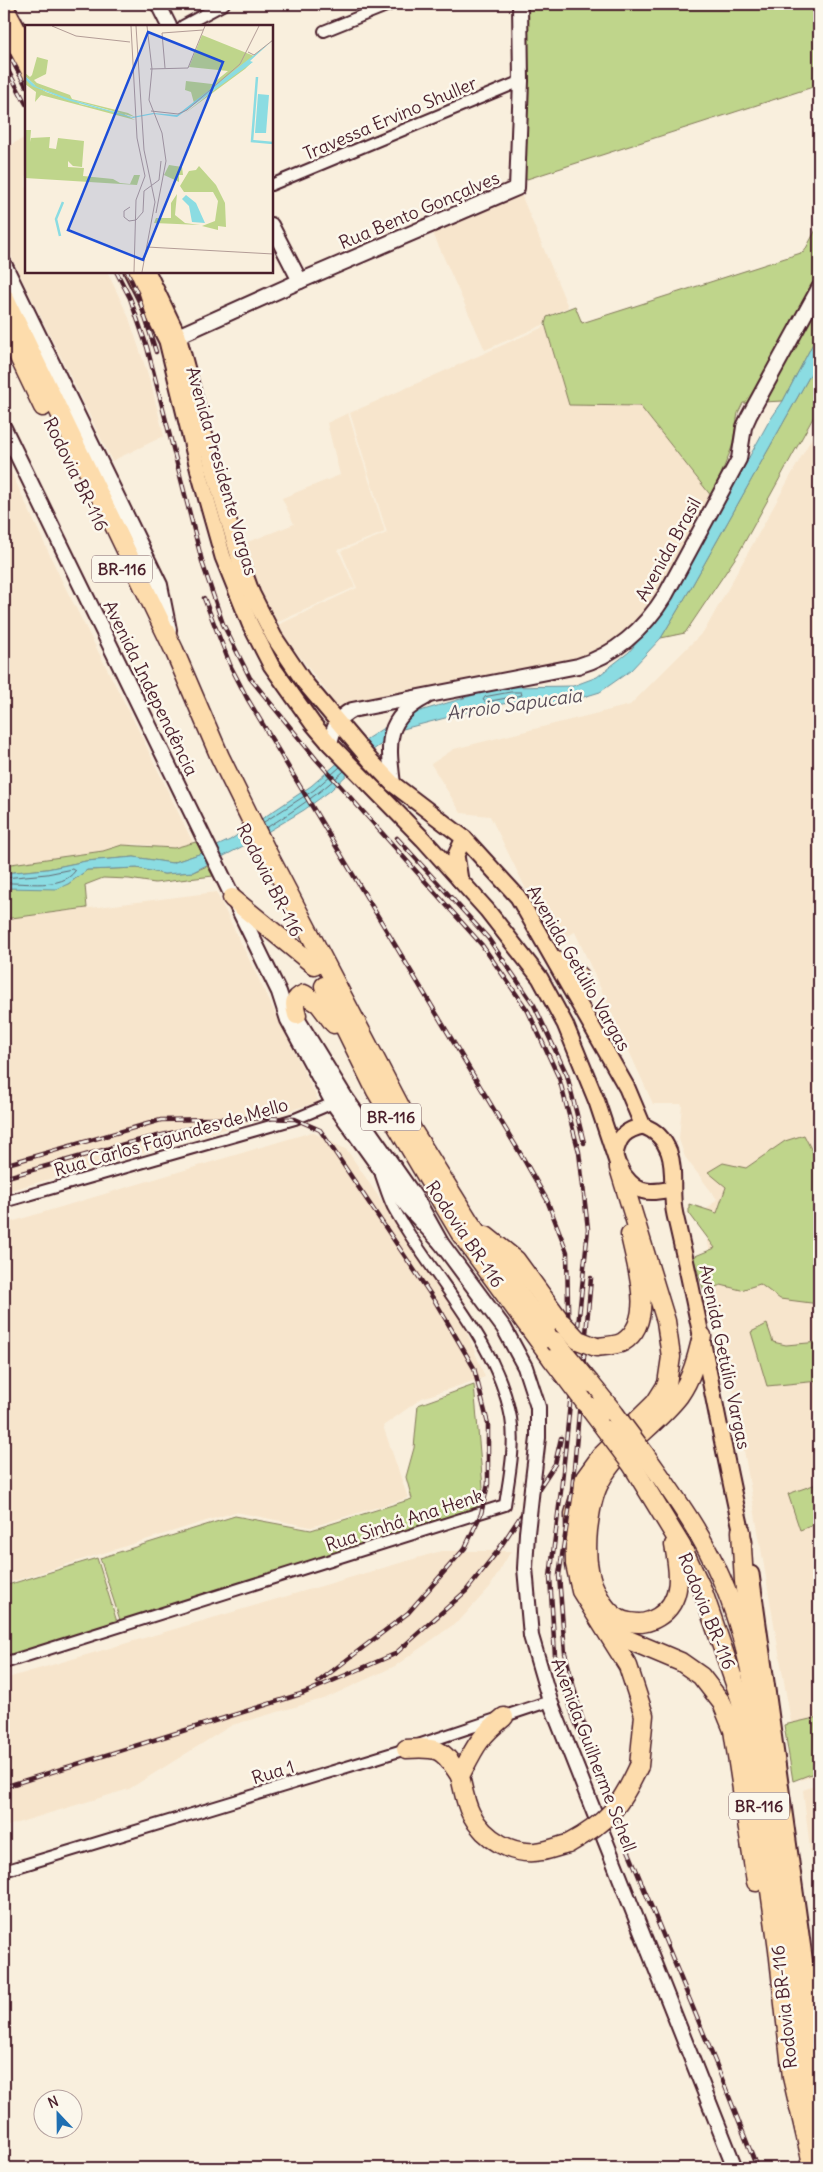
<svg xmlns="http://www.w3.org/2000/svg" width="823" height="2172" viewBox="0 0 823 2172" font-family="Delius,sans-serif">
	<rect width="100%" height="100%" fill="#f9efdd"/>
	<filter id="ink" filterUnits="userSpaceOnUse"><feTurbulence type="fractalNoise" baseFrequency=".02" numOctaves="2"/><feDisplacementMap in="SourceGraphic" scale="10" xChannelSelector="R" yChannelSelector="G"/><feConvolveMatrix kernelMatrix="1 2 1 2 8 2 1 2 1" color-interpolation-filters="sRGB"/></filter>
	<g filter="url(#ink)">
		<g fill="#f7e5cc">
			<polygon points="26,137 26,271 107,271 129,318 151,384 164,436 112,461 4,242 4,148"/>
			<polygon points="520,192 568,307 547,317 545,324 485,350 432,231"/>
			<polygon points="546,326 569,405 640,406 712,497 650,609 631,631 599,652 573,659 398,694 339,710 336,709 327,692 276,626 357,588 341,551 387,533 350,413"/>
			<polygon points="348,413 385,532 338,550 355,587 274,624 255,586 240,545 294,524 282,498 340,475 327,423"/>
			<polygon points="819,425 819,1774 801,1780 703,1213 717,1199 685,1157 679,1139 682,1104 653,1104 575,932 553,944 490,816 461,813 431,764 454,749 630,705 705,630"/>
			<polygon points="4,457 63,583 138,729 193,843 174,848 135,844 113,847 103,851 4,865"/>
			<polygon points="216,892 319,1102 4,1192 4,919"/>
			<polygon points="312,1132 347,1150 462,1320 485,1377 422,1398 383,1426 408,1498 311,1527 235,1512 4,1584 4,1224"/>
			<polygon points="441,1551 511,1551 490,1587 460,1620 395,1666 326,1698 232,1725 129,1789 4,1827 4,1679"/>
			<polygon points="819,1784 819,1926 803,1790"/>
		</g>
		<g fill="#bfd58b" stroke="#847a5b">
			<polygon points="524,4 819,4 819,85 524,180"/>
			<polygon points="819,224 819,332 783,401 743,403 738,413 732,447 712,497 640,406 569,405 545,324 547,317 575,306 582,323 804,252"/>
			<polygon points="819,359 819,407 738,554 685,633 661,638 689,591"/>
			<polygon points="196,842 202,853 172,863 134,857 86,861 47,869 4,873 4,865 103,851 122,845 174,848"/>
			<polygon points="207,866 213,876 155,883 129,879 103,878 85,885 87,908 4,919 4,888 68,884 87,870 137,868 164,874 193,872"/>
			<polygon points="804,1135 817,1161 819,1160 819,1304 780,1299 760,1284 741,1290 721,1285 704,1291 693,1257 715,1248 689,1213 689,1204 717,1213 726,1187 708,1172 723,1163 746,1168 785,1141"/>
			<polygon points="767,1324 773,1342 786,1345 819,1342 819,1381 767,1386 751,1332"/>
			<polygon points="474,1385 483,1487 476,1510 121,1623 100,1558 235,1516 311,1530 412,1499 406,1477 414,1448 418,1405"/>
			<polygon points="819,1483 819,1523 800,1530 788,1494"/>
			<polygon points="97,1558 118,1625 4,1659 4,1586"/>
			<polygon points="819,1717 819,1771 793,1781 784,1725"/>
		</g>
		<polygon fill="#8bdce2" stroke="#719099" points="819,332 819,359 689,591 661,638 630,671 600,692 577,699 554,703 514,702 491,706 403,729 373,750 330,791 304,810 249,843 193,872 164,874 137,868 87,870 68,884 57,889 4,888 4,873 47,869 86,861 134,857 172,863 202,853 230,840 311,786 362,742 382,729 417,712 494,689 511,687 573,686 597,677 629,652 667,606 768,423 783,401"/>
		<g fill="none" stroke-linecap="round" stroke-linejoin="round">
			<g stroke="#646b74" stroke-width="1">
				<polygon points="511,692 521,692 522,695 486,702 483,700 485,697"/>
				<polyline points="264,822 314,790 340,767"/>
				<path d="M266 828C294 811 320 793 344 771"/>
				<path d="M4 878 47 874 72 869 75 871C62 890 25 882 4 883"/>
			</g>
			<defs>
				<g id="street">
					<polyline points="183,26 224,4"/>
					<polyline points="324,31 391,4"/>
					<polyline points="271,185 521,81"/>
					<polyline points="4,1202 295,1119 338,1101"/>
					<path d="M4 1663 505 1505C509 1477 516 1446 511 1418 496 1337 431 1277 393 1207 388 1197 385 1186 381 1175"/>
					<polyline points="4,1871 406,1749 550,1701"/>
				</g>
				<g id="secondary">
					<polyline points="158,4 169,26"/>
					<polyline points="271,225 300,281"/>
					<polyline points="4,264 160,585 169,630"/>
					<polyline points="169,340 300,281 517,188 521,81 520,4"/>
					<polyline points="4,428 279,992 288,1020 333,1103 407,1206 441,1243"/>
					<path d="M330 744C333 729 337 717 352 710L578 666C618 654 645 628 666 594L739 459 744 427 749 416 819 288"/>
					<path d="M393 784C388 743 384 719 426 697"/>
					<polyline points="290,1007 345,1097 417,1200 441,1243 504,1328 525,1367 538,1407 538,1438 532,1488"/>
					<polyline points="527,1533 525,1568 531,1636 550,1701 735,2168"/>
				</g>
				<g id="primary">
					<polyline points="4,4 26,45"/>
					<polyline points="4,29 26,71"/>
					<path d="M132 271 167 341 199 472 223 557 250 624 271 665 313 724 330 744 423 839 487 910 540 978 565 1024 597 1102 619 1168C635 1194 645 1194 672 1189"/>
					<path d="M147 271 178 336 213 467 240 561 252 594 274 637 305 683 370 760 393 784 464 838 518 897 627 1088 643 1126C655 1130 664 1139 669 1152 676 1172 670 1194 675 1215 701 1324 719 1433 744 1542"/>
					<polyline points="460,880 456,855 464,838"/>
					<polyline points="554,958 580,975"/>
					<path d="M615 1154C619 1136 625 1130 643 1126"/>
					<polyline points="751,1574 819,2065"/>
				</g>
				<g id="highway">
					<polyline points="4,297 174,650 220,757 267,852 413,1131 469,1221 525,1302 555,1341"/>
					<polyline points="4,326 43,407"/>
					<polyline points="232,898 314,965"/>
					<polyline points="324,986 376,1091 460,1233 552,1359"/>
					<path d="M297 1015C294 1005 293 998 304 994L319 1004 334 1024"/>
					<polyline points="619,1168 666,1321 671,1357 667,1384 655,1403 601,1456 585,1478 574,1514 575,1564 581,1591 628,1666 644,1715 639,1766"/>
					<polyline points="486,1236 516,1260 562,1323"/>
					<path d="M596 1347C603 1346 616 1346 623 1342 656 1321 636 1266 630 1235"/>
					<polyline points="590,1383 615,1414"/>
					<polyline points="586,1404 605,1429"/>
					<path d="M644 1453C672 1493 702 1533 721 1578 750 1644 760 1719 770 1790 786 1905 795 2020 819 2133"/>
					<polyline points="632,1465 682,1547 702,1589 740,1698 751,1751 778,1949 792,2077 813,2168"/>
					<polyline points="741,1531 744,1581 752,1644"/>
					<path d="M674 1545C679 1571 684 1601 658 1617 648 1623 641 1624 629 1622 614 1620 603 1606 597 1593 587 1575 586 1551 588 1530 590 1515 592 1497 600 1482 618 1447 655 1427 679 1396 692 1378 697 1357 702 1336"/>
					<polyline points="607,1631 681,1662 701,1676 722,1703 733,1730 756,1882"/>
					<path d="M504 1717C478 1738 475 1747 460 1776 463 1788 465 1803 471 1814 484 1839 513 1857 542 1851 550 1850 559 1846 568 1844"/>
					<path d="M406 1749C439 1747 442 1748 460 1776"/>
				</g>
			</defs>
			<use href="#street" stroke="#4a1f2b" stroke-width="14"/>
			<use href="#secondary" stroke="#4a1f2b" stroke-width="18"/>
			<use href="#primary" stroke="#4a1f2b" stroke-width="19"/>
			<use href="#highway" stroke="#4a1f2b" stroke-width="21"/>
			<use href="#street" stroke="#fbf7ec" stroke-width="10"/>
			<use href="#secondary" stroke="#fbf7ec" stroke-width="14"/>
			<use href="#primary" stroke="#fddcac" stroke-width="15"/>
			<use href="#highway" stroke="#fddcac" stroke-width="18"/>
			<defs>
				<g id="rail">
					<polyline points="4,45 26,86"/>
					<polyline points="4,63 26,104"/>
					<polyline points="116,271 130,298 147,347 203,565 223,624 250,678 316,759 482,945 528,1011 559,1078 579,1152 588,1229 561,1491 550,1577 555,1656 574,1719 717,2066 757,2168"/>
					<polyline points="127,271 138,295 156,352"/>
					<polyline points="204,598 231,667 247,698 523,1158 547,1200 567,1252 569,1359"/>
					<polyline points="397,838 488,938 534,1005 567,1075 584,1143"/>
					<polyline points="4,1165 161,1120 257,1118 295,1119 320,1130 435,1301 474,1368 488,1424 488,1484 481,1514 465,1548 408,1613 318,1682"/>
					<polyline points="4,1178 128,1143 209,1124"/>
					<polyline points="589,1737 581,1715 565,1653 559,1575 572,1491 591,1278"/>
					<polyline points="4,1787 304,1693 395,1654 466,1591 497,1552 555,1464 561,1438"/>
				</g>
			</defs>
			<use href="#rail" stroke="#4a1f2b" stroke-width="4.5"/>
			<use href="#rail" stroke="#fbf7ec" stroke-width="2.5" stroke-dasharray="8" stroke-linecap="butt"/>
			<defs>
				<polyline id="secondary-bridge" points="527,1533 532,1488"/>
				<g id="highway-bridge">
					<polyline points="562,1323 578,1340 596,1347"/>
					<polyline points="555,1341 590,1383"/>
					<polyline points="552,1359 586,1404"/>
					<polyline points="615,1414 644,1453"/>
					<polyline points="605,1429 632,1465"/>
					<path d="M568 1844C608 1822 620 1807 639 1766"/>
				</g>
			</defs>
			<use href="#secondary-bridge" stroke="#4a1f2b" stroke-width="18" stroke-linecap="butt"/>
			<use href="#highway-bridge" stroke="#4a1f2b" stroke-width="21" stroke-linecap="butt"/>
			<use href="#secondary-bridge" stroke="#fbf7ec" stroke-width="14"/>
			<use href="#highway-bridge" stroke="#fddcac" stroke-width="18"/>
		</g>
	</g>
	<g text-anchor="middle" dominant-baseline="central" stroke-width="5" stroke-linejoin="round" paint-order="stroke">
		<g fill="#fbf7ec" stroke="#7f6065" stroke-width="1">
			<rect x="92" y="555.5" width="60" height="27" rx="4"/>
			<rect x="361" y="1103.5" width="60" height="27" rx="4"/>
			<rect x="729" y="1792.5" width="60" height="27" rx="4"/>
		</g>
		<g font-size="16" font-weight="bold" fill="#4a1f2b">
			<text x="122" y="569">BR-116</text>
			<text x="391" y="1117">BR-116</text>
			<text x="759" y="1806">BR-116</text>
		</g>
		<g font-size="18" fill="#4a1f2b" stroke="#fbf7ec">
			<text transform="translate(390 118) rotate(-23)">Travessa Ervino Shuller</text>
			<text transform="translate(419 210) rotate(-23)">Rua Bento Gonçalves</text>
			<text transform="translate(222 471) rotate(74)">Avenida Presidente Vargas</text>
			<text transform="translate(76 474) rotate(64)">Rodovia BR-116</text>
			<text transform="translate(668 549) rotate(-61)">Avenida Brasil</text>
			<text transform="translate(151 688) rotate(64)">Avenida Independência</text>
			<text transform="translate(270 880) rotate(63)">Rodovia BR-116</text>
			<text transform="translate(579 968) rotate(60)">Avenida Getúlio Vargas</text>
			<text transform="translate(171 1137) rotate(-16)">Rua Carlos Fagundes de Mello</text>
			<text transform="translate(465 1234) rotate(56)">Rodovia BR-116</text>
			<text transform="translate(725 1357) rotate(78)">Avenida Getúlio Vargas</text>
			<text transform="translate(404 1520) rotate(-18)">Rua Sinhá Ana Henk</text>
			<text transform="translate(707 1611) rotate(68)">Rodovia BR-116</text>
			<text transform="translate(594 1755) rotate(69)">Avenida Guilherme Schell</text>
			<text transform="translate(273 1772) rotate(-17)">Rua 1</text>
			<text transform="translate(784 2007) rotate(-96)">Rodovia BR-116</text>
		</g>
		<g font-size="19" font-style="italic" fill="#5a4e59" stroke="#fbf7ec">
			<text transform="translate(514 704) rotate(-8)">Arroio Sapucaia</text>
		</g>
	</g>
	<g transform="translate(25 25)">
		<rect width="248" height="248" fill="#f9efdd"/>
		<path d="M177 10 229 31 169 78 166 67 160 65 161 56 187 59 203 46 164 42ZM12 32 23 35 21 49 9 55 12 58 45 70 47 74 103 88 110 92 51 76 55 79 99 89 110 95 16 70 10 77 11 67 0 59V54L21 67 45 75 12 62 0 51V48L5 52 7 50ZM224 37 226 38 220 44 159 89ZM0 105H6L5 117 6 113 25 112 24 123 31 124 33 113 59 116 57 142 48 141 43 136V142L59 143 58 151 88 154 95 158 105 159 109 150H115L112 160 0 153ZM144 140 157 142 158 150H154V157L139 150ZM174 141 191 160 200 178 201 202 193 201V205L177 201 190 196 193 176 188 167H159L155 161 164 146 171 145ZM152 169 150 190 160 198 175 200 129 198 131 193H146V178Z" fill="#bfd58b"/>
		<path d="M247 16 225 36 228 37 152 92 129 89 108 93 42 75 7 61 0 54V51L12 62 45 74 107 92 128 88 152 90ZM233 69 244 70 241 108H230ZM161 170 171 178 180 198 167 197 164 181 157 174Z" fill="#8bdce2"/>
		<path fill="none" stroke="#8bdce2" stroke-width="2.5" d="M232 52 227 116 248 118M35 211 31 194 38 177"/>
		<path fill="none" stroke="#b39c96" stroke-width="1" d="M27 1 51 11 105 17M106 1 112 113 120 151 111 175 109 247M111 1 119 125 130 177 117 247M122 1 127 44 124 75 137 108 141 136 131 188M223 27 229 30 248 15M140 43 137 8 178 5M125 44 163 43 180 1M126 86 153 89 162 85 215 39 234 1M105 182 99 186V192L104 196 111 195 118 187 119 166 134 155 136 136M122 222 248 229"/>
		<path fill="#1d4ed8" fill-opacity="0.15" stroke="#1d4ed8" stroke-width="2.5" d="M123 7 198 37 118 235 43 205Z"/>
		<rect width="248" height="248" fill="none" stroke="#4a1f2b" stroke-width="2.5"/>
	</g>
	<rect width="823" height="2172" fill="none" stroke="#fbf7ec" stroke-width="20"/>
	<rect x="10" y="10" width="803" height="2152" fill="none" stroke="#4a1f2b" stroke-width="2" filter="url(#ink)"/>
	<g transform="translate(58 2114) rotate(338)"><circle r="24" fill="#fbf7ec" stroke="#b4a19f"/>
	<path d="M0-4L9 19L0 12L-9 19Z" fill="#1f6fb2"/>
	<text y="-8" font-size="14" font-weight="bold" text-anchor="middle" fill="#4a1f2b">N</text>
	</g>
</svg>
